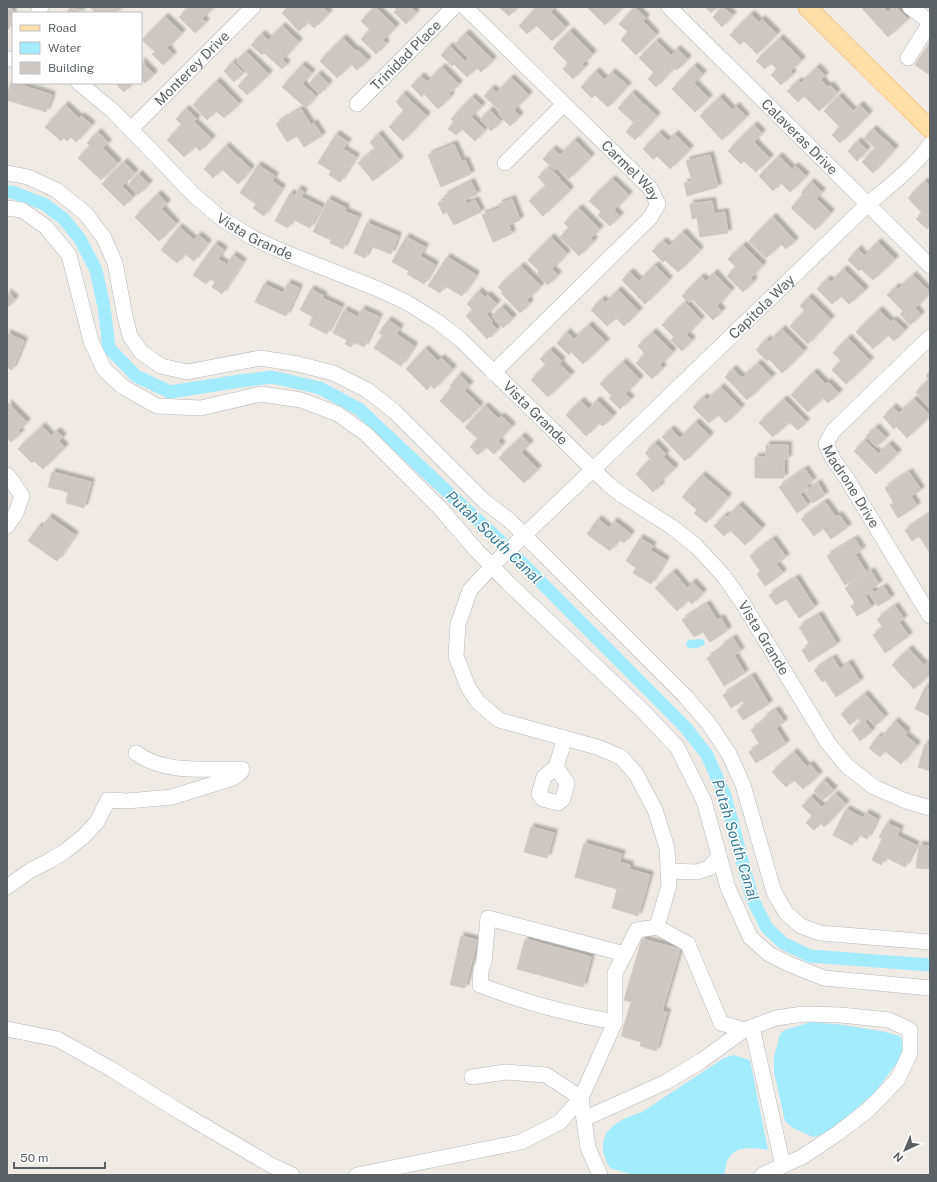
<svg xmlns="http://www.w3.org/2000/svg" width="937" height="1182" viewBox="0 0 937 1182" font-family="'Public Sans',sans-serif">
	<defs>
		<filter id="shadow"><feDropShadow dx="3.5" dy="-3.5" stdDeviation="1" flood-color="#0004"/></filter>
	</defs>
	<rect width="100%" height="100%" fill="#efeae3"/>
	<g fill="#a3ebff">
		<path d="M700 639 704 640 705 644C700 648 693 650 687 647L686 643 689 640Z"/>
		<polygon points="811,1022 844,1025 886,1032 899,1036 905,1043 904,1048 900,1059 875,1092 840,1123 821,1135 813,1137 793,1128 785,1121 774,1072 774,1057 780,1034 785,1030"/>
		<path d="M734 1055 750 1060 768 1150C756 1148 738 1145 729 1157 727 1159 725 1171 724 1175H633L610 1168C591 1136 613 1121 642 1112L724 1058Z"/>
	</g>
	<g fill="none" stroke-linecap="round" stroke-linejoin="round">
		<polyline stroke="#a3ebff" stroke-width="13" points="7,192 12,192 44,204 64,219 80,239 96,270 104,307 109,348 136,376 170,392 240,381 272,377 320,388 359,409 501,542 686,728 707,755 725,796 752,898 767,928 783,943 810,956 930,965"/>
	</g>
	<g fill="#ccc7c2" stroke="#d4cac1" filter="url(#shadow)">
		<polygon points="71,7 75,7 82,13 66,13"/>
		<polygon points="90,7 122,7 116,13 96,13"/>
		<polygon points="186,7 214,7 202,19 206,22 195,33 179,17 188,8"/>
		<polygon points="288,7 322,7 329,13 314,28 308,22 299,31 282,13"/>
		<polygon points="375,7 396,27 383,40 386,44 376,54 361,39 370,30 361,21"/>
		<polygon points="394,7 411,7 416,13 406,24 394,12 397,10"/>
		<polygon points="499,7 518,7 509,16"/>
		<polygon points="537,7 555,7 551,12 566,27 552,41 536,25 527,34 519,26"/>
		<polygon points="587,7 623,7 605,25"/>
		<polygon points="635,7 646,18 643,21 656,35 636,55 621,40 628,32 619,24"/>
		<polygon points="705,7 717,7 711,13"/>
		<polygon points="722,7 733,15 722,27 713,17"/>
		<polygon points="861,7 883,7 888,12 893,7 896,7 908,19 888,37"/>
		<polygon points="7,9 13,10 9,29 7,29"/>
		<polygon points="751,14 759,22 762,19 777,34 757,54 744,41 740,45 730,35"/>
		<polygon points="165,17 182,33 167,48 173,55 163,65 152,54 155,52 142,40"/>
		<polygon points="282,26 299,42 282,60 287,64 282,69 264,53 262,55 251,45 262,34 268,40"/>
		<polygon points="570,31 593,54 582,65 585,67 573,79 563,69 568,63 553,48"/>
		<polygon points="466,33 493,60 481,72 477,68 467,77 454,64 452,66 441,55 450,46 465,61 468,58 455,44"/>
		<polygon points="343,38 356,51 357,50 368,60 357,70 351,64 337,78 320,61"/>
		<polygon points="780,38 802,60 790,71 793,74 781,85 771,75 777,69 771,63 765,69 756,61"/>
		<polygon points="656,41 671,55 677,49 688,59 677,70 674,68 656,87 648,79 654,73 639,58"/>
		<polygon points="930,42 930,75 915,65"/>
		<polygon points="246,52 269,74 247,95 238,86 249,75 236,62"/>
		<polygon points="141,61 154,74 145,83 141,79"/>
		<polygon points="233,62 243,73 234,82 224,71"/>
		<polygon points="302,65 312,73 302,84 316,96 306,108 282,87"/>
		<polygon points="694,66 703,74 694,83 709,98 695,112 672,89"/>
		<polygon points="442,67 459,84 449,94 451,96 438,109 424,94 422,97 411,86 421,76 427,82"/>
		<polygon points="817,67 825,76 821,80 828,87 830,85 837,93 819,111 804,96 798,102 787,91 798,81 801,83"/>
		<polygon points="596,71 605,80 612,72 628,86 608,107 595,95 592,98 581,87"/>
		<polygon points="318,74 329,84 320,94 309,84"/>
		<polygon points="511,78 529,95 514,110 520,116 510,126 498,114 501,112 484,96 492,88 496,93"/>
		<polygon points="217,81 239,104 224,118 216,111 207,120 193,105"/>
		<polygon points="11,82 52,95 46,112 7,100 7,95"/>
		<polygon points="115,83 133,83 124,92"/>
		<polygon points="632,93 657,116 635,140 626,132 634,123 618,108"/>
		<polygon points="403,94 427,116 403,141 389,127 404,111 396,102"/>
		<polygon points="839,96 853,111 860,105 869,114 840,143 832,135 840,127 824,111"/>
		<polygon points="472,97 482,106 471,117 485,130 475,141 462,129 456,135 448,129 454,122 451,119"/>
		<polygon points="720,97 732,110 736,106 746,117 722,140 700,116"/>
		<polygon points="65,105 79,118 81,116 92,125 76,142 71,137 67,141 64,138 61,141 45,127"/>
		<polygon points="186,109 197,119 194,122 212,139 200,151 195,146 184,157 167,140 182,125 176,119"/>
		<polygon points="301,109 311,125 314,123 322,136 304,147 297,136 287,142 276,124"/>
		<polygon points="490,110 501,121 491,131 480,120"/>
		<polygon points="754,125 762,133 754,142 770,158 756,172 744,161 741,164 728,151"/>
		<polygon points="873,129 895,149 873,173 862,162 875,148 864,138"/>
		<polygon points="98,132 108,143 103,148 118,163 101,180 78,158 90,146 87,143"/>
		<polygon points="659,133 668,141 675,134 690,149 670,169 657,156 653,159 643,149"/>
		<polygon points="336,134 348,142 343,149 356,157 340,182 329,175 331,171 318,163"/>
		<polygon points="379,134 400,160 373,181 358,163 375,149 370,142"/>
		<polygon points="575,140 591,157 569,179 557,168 555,170 543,159 553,149 560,155"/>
		<polygon points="858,141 867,150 857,161 848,151"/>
		<polygon points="454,144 462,162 465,160 471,174 441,187 428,155"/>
		<polygon points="226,146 251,169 238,184 222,169 213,178 204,169"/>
		<polygon points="710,155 718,187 687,196 684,183 692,181 686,161"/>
		<polygon points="779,156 792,169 795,166 806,176 790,192 781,183 773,191 759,176"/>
		<polygon points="124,162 135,173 122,186 133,197 124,206 102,184"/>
		<polygon points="258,165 275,176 272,181 282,188 264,216 253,208 256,204 240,193"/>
		<polygon points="549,167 570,190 543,216 529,201 546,186 538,177"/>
		<polygon points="139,174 149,184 138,195 128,185"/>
		<polygon points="612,179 629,195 614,210 620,216 610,226 598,215 601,212 589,201"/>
		<polygon points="925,181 930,186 930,226 927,229 916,219 922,213 908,198"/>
		<polygon points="471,182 477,194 465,200 467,204 475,200 481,212 454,225 447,212 443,214 438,203 446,200 444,196"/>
		<polygon points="811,182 822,192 816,199 831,213 815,230 791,208 803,195 801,193"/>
		<polygon points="298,189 304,192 301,197 321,207 310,228 292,219 288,228 275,221 290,193 295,196"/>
		<polygon points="158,194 167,203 162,209 176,224 159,241 135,217"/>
		<polygon points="328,199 346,208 344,211 358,217 343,249 330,243 331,240 313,232"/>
		<polygon points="512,199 520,220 509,225 512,234 493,242 482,215 500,208 499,204"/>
		<polygon points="712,201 714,214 725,212 728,233 700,237 697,218 692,219 690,204"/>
		<polygon points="579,208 600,229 591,238 594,241 579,256 560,237 569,228 564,223"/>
		<polygon points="773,217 795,241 786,249 781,244 766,258 749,241"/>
		<polygon points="367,223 398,236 391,254 370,246 365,258 354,253"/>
		<polygon points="179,227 194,240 198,235 208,243 194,261 185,254 177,263 161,250"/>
		<polygon points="683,232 700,250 678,272 665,260 663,262 652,251 663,241 669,246"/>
		<polygon points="406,237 425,247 420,256 435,265 424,284 407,274 409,271 392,262"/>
		<polygon points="551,237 567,254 552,269 558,275 548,285 537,274 539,271 528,260"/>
		<polygon points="878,242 895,259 873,280 861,269 859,271 848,260 858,249 864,256"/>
		<polygon points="215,244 224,250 218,259 227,265 233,255 243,262 222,294 212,287 215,282 210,279 206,284 193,275"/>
		<polygon points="743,245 763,265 751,278 754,281 743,292 727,276 736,267 728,259"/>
		<polygon points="447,257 476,275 462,296 445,286 440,293 428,286"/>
		<polygon points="655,265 669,280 645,304 622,280 630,272 639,281"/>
		<polygon points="521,266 541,286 527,300 530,303 520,313 501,293 503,292 498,287"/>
		<polygon points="844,269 865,290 849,304 841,296 832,304 817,289 827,279 831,282"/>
		<polygon points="714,273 731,291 717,306 722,311 713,320 692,299 689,303 682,296 701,277 706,281"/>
		<polygon points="913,275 930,293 915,308 921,315 910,325 900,314 903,311 887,295 896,287 898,289"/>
		<polygon points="288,283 299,288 286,316 255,302 264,284 283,293"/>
		<polygon points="311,289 324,296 322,298 341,307 327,334 309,325 313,317 300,310"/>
		<polygon points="618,290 639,311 624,326 616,318 607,326 591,310 602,299 605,303"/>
		<polygon points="479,291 485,297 488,295 497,304 486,315 493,321 491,323 497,329 491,337 490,336 487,339 466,316 473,310 467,304"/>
		<polygon points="7,292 15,299 7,308"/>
		<polygon points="809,297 831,319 808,344 790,326 805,311 800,306"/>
		<polygon points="685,302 701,320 686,335 692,340 682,351 671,340 674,337 662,325"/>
		<polygon points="502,307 513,318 503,328 492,316"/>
		<polygon points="362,309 379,317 364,347 354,342 351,347 345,344 347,340 333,333 344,310 358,317"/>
		<polygon points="879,310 891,322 894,320 905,330 894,341 888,335 873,349 856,332"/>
		<polygon points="388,320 400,328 396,334 414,346 401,366 374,348 383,335 379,333"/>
		<polygon points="589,325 606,342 583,364 571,352 569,355 557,343 567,332 574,339"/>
		<polygon points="782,329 804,351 782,373 769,359 767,361 756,350 767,339 769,342"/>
		<polygon points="653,332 673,352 660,365 663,368 652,379 636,363 645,354 638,346"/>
		<polygon points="7,333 24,341 12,370 7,367"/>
		<polygon points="848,338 870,361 846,384 832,370 841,361 833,353"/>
		<polygon points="425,349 438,361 441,358 453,369 434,389 431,385 427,390 406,369"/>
		<polygon points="550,350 562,361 559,363 571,375 548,397 531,380 546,365 540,359"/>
		<polygon points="623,362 640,379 625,394 631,399 620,409 609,398 612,396 600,384"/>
		<polygon points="758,363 772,377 747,400 725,377 733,369 742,378"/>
		<polygon points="930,371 930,407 916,392 929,379 926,376"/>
		<polygon points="814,372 826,384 828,382 839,393 828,403 823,398 808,412 791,395"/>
		<polygon points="459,375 470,385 464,391 480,406 463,423 440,401 452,388 450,386"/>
		<polygon points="721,387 741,408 726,423 718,415 709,423 693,407 704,397 707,400"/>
		<polygon points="784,399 806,422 798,430 789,422 773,437 759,423"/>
		<polygon points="914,399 930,416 907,438 896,426 894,429 883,417 893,407 899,413"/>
		<polygon points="597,400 613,416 603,426 599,423 586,436 566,415 581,401 589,409"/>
		<polygon points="8,403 27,422 18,431 21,433 11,442 7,438"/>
		<polygon points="485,406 499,419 501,416 512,426 498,441 502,445 494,454 486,447 478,455 470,447 478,439 465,427"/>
		<polygon points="696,422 710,436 685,461 662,437 671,429 680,438"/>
		<polygon points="42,426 51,436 57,431 63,437 59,441 65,447 43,469 34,461 32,463 18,449"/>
		<polygon points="876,427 886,438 876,447 866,436"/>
		<polygon points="522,436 530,444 521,452 538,469 524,483 499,458"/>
		<polygon points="865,440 878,454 889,444 898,453 876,474 854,451"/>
		<polygon points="655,443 666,454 663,457 675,468 659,483 661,485 653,492 636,474 647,463 648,464 652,461 645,453"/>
		<polygon points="766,445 788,445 788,459 784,459 784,478 755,478 755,457 766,457"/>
		<polygon points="805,469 813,481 806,485 808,488 800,494 808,505 797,513 779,487"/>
		<polygon points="52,472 91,482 84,508 66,503 68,492 48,487"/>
		<polygon points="909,472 921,490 911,496 917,506 898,518 890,505 894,503 885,488"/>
		<polygon points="702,475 728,497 706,523 694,513 697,510 682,497"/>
		<polygon points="818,483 825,495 813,503 805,492"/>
		<polygon points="825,502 836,517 839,515 848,527 831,539 823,528 814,536 801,519"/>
		<polygon points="739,505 762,528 745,545 730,530 724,536 714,526 725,515 727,517"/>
		<polygon points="930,514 930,553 919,536 912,541 905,530"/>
		<polygon points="49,517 75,535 57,561 28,541 39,526 42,528"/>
		<polygon points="598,519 609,528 614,521 631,534 624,543 619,539 610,551 587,534"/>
		<polygon points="640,538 653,546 650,550 666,560 651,584 633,573 636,568 626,561"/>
		<polygon points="773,539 786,557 776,564 783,573 765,586 757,574 760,571 750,556"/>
		<polygon points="855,539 862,550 855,554 866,572 845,585 827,556"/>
		<polygon points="871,571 879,584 871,589 874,593 884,587 891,598 878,606 869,593 865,596 872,607 857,616 851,606 855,603 845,588"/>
		<polygon points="673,572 687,588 693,582 703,593 692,604 688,600 677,611 655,588"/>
		<polygon points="796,578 815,607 799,618 786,599 776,605 769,595"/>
		<polygon points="707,604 717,620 721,618 728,630 710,642 703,632 694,637 682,620"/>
		<polygon points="895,606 904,619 899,622 909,636 885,653 873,635 883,628 877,619"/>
		<polygon points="819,615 837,644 809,662 802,650 810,645 799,627"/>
		<polygon points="733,638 741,651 734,655 745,673 724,686 707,658 722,649 720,647"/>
		<polygon points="909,649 924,665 930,659 930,674 914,689 892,665"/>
		<polygon points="833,658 840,669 849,663 860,681 836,697 825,680 822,682 814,670"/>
		<polygon points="752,676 769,704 743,720 737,710 745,705 742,701 731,708 723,695"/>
		<polygon points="925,687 930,689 930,716 915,709"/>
		<polygon points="865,694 885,717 875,726 868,718 865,722 872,731 860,741 852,730 861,722 858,718 850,725 841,714"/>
		<polygon points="776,710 784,722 776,728 786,744 756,763 749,752 760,745 751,730 765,720 763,718"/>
		<polygon points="895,721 907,732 905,735 917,745 901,764 885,751 880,757 869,748 878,736 881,738"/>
		<polygon points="925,744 930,745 930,771 918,767"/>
		<polygon points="794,752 807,767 810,764 819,775 803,789 794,780 786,787 772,772"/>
		<polygon points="824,780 834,790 823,800 814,791"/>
		<polygon points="835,794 846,804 824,827 821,823 814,830 806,823 812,816 802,806 811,797 822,807"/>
		<polygon points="846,809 863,818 866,813 877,819 867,839 858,834 852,845 833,835"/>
		<polygon points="887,823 900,829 897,836 916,845 905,867 885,857 881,865 872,860 882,839 879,837"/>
		<polygon points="531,827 554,833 547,858 524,852"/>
		<polygon points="584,843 622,854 619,862 630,865 629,869 650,875 638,916 612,908 617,889 575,877"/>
		<polygon points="919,845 930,846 930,869 916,868"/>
		<polygon points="461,936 477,940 465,988 450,985"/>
		<polygon points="525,939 591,957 583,987 517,969"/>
		<polygon points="642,939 680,949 662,1011 667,1012 656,1051 640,1046 641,1042 621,1036 631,1002 624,1000"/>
	</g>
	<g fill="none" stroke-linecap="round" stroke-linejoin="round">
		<defs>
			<g id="minor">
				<path id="s1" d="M465 7 650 188 658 204 650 218 493 373"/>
				<path id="s2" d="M669 7 930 266"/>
				<polyline points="910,7 930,22"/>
				<polyline points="38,13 41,7"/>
				<polyline points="908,58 930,23"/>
				<polyline points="7,59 13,59"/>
				<path id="s3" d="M79 83 113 111 195 196 222 219 253 238 286 253 378 289 406 302 438 322 460 339 608 484 622 495 672 527 696 546 723 575 742 602 828 743 847 766 874 787 906 801 930 808"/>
				<path id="s4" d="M357 104 454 7"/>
				<path id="s5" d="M131 129 253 7"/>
				<polyline points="505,163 564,104"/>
				<polyline points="7,173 28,177 56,190 85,213 104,238 115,263 125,316 130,336 141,352 161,366 187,372 260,358 298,364 333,373 367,390 394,411 484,501 509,520 685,696 709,724 729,754 743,785 774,892 786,913 801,926 820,933 930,942"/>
				<polyline points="7,208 22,210 46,227 69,255 91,341 104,369 123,387 157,406 201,408 261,394 301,400 338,414 366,434 440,508 477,551 492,566 506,581 642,710 677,747 704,801 728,888 750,937 769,954 789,964 824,978 930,988"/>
				<path id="s6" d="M930 337 833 431 826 444 833 459 847 479 930 616"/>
				<polyline points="7,475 12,481 22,496 16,513 7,526"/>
				<polyline points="556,767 567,783 563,799 558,803 543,799 539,794 544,777 556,767 565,738"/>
				<polyline points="668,871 697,872 709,868 719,856"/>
				<path d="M7 887 31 870 49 861 64 852 84 836 97 822 108 800 127 801 172 797 233 778 241 772 242 769C207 768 167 775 136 753"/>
				<polyline points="657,927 688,944 721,1023 744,1030 776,1018 803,1014 841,1015 889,1020 910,1030 910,1053 898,1079 868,1110 838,1133 802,1157 762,1175"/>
				<path d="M615 1022C566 1014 526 1003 480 985L481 970 484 962 488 918 625 954"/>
				<polyline points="752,1027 783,1166"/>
				<polyline points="7,1029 57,1039 111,1069 182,1113 269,1164 292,1175"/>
				<polyline points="472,1077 506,1072 546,1075 581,1098 588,1148 600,1175"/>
				<polyline points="584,1119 666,1082 701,1061 744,1030"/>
				<path id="s7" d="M357 1175 521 1142 560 1122 581 1098 615 1022V973L637 930 657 927 669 885 667 848 655 810 636 774 621 757 597 747 499 720 478 702 468 687 456 656 458 624 470 590 495 563 603 460 868 204C888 187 916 166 930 144"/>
			</g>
			<polyline id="major" points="807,7 930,129"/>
		</defs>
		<use href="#minor" stroke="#b4b8bb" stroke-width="16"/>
		<use href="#major" stroke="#f6a554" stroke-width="19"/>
		<use href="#minor" stroke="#fff" stroke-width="15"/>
		<use href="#major" stroke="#ffdea8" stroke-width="18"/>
	</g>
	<g text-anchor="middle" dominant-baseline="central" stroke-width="3" stroke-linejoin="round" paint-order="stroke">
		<g font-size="14" fill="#5b6165" stroke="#fff">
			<text stroke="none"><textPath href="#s4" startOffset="69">Trinidad Place</textPath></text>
			<text stroke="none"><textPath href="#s5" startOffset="86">Monterey Drive</textPath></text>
			<text stroke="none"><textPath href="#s2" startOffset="184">Calaveras Drive</textPath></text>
			<text stroke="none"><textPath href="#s1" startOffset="233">Carmel Way</textPath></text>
			<text stroke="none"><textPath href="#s3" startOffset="235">Vista Grande</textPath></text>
			<text stroke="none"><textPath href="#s7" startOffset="1309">Capitola Way</textPath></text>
			<text stroke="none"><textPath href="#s3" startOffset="571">Vista Grande</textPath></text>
			<text stroke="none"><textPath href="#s6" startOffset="199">Madrone Drive</textPath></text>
			<text stroke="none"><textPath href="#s3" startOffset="895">Vista Grande</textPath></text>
		</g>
		<g font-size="15" font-style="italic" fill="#347c9a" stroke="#fff">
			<text transform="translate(494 537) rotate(44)">Putah South Canal</text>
			<text transform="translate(736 840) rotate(73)">Putah South Canal</text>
		</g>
	</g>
	<rect width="937" height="1182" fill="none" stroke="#5b6165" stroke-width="16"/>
	<rect x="12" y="12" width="130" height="72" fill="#ffffff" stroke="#bdc0c1"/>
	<rect x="20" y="25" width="20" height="6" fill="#ffdea8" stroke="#bdc0c1"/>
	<text x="48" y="32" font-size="12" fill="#5b6165">Road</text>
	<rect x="20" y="42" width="20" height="12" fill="#a3ebff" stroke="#bdc0c1"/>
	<text x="48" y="52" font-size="12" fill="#5b6165">Water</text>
	<rect x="20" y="62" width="20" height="12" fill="#ccc7c2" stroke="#bdc0c1"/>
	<text x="48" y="72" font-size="12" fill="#5b6165">Building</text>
	<g transform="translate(905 1150) rotate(224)" stroke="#ffffff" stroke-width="3" paint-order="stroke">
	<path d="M0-3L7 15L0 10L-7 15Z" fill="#5b6165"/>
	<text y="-6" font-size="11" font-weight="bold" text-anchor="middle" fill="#5b6165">N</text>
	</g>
	<path d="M14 1162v6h91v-6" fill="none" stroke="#5b6165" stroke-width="2"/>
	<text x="20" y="1162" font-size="12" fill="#5b6165" stroke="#ffffff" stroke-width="3" paint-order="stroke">50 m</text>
</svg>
